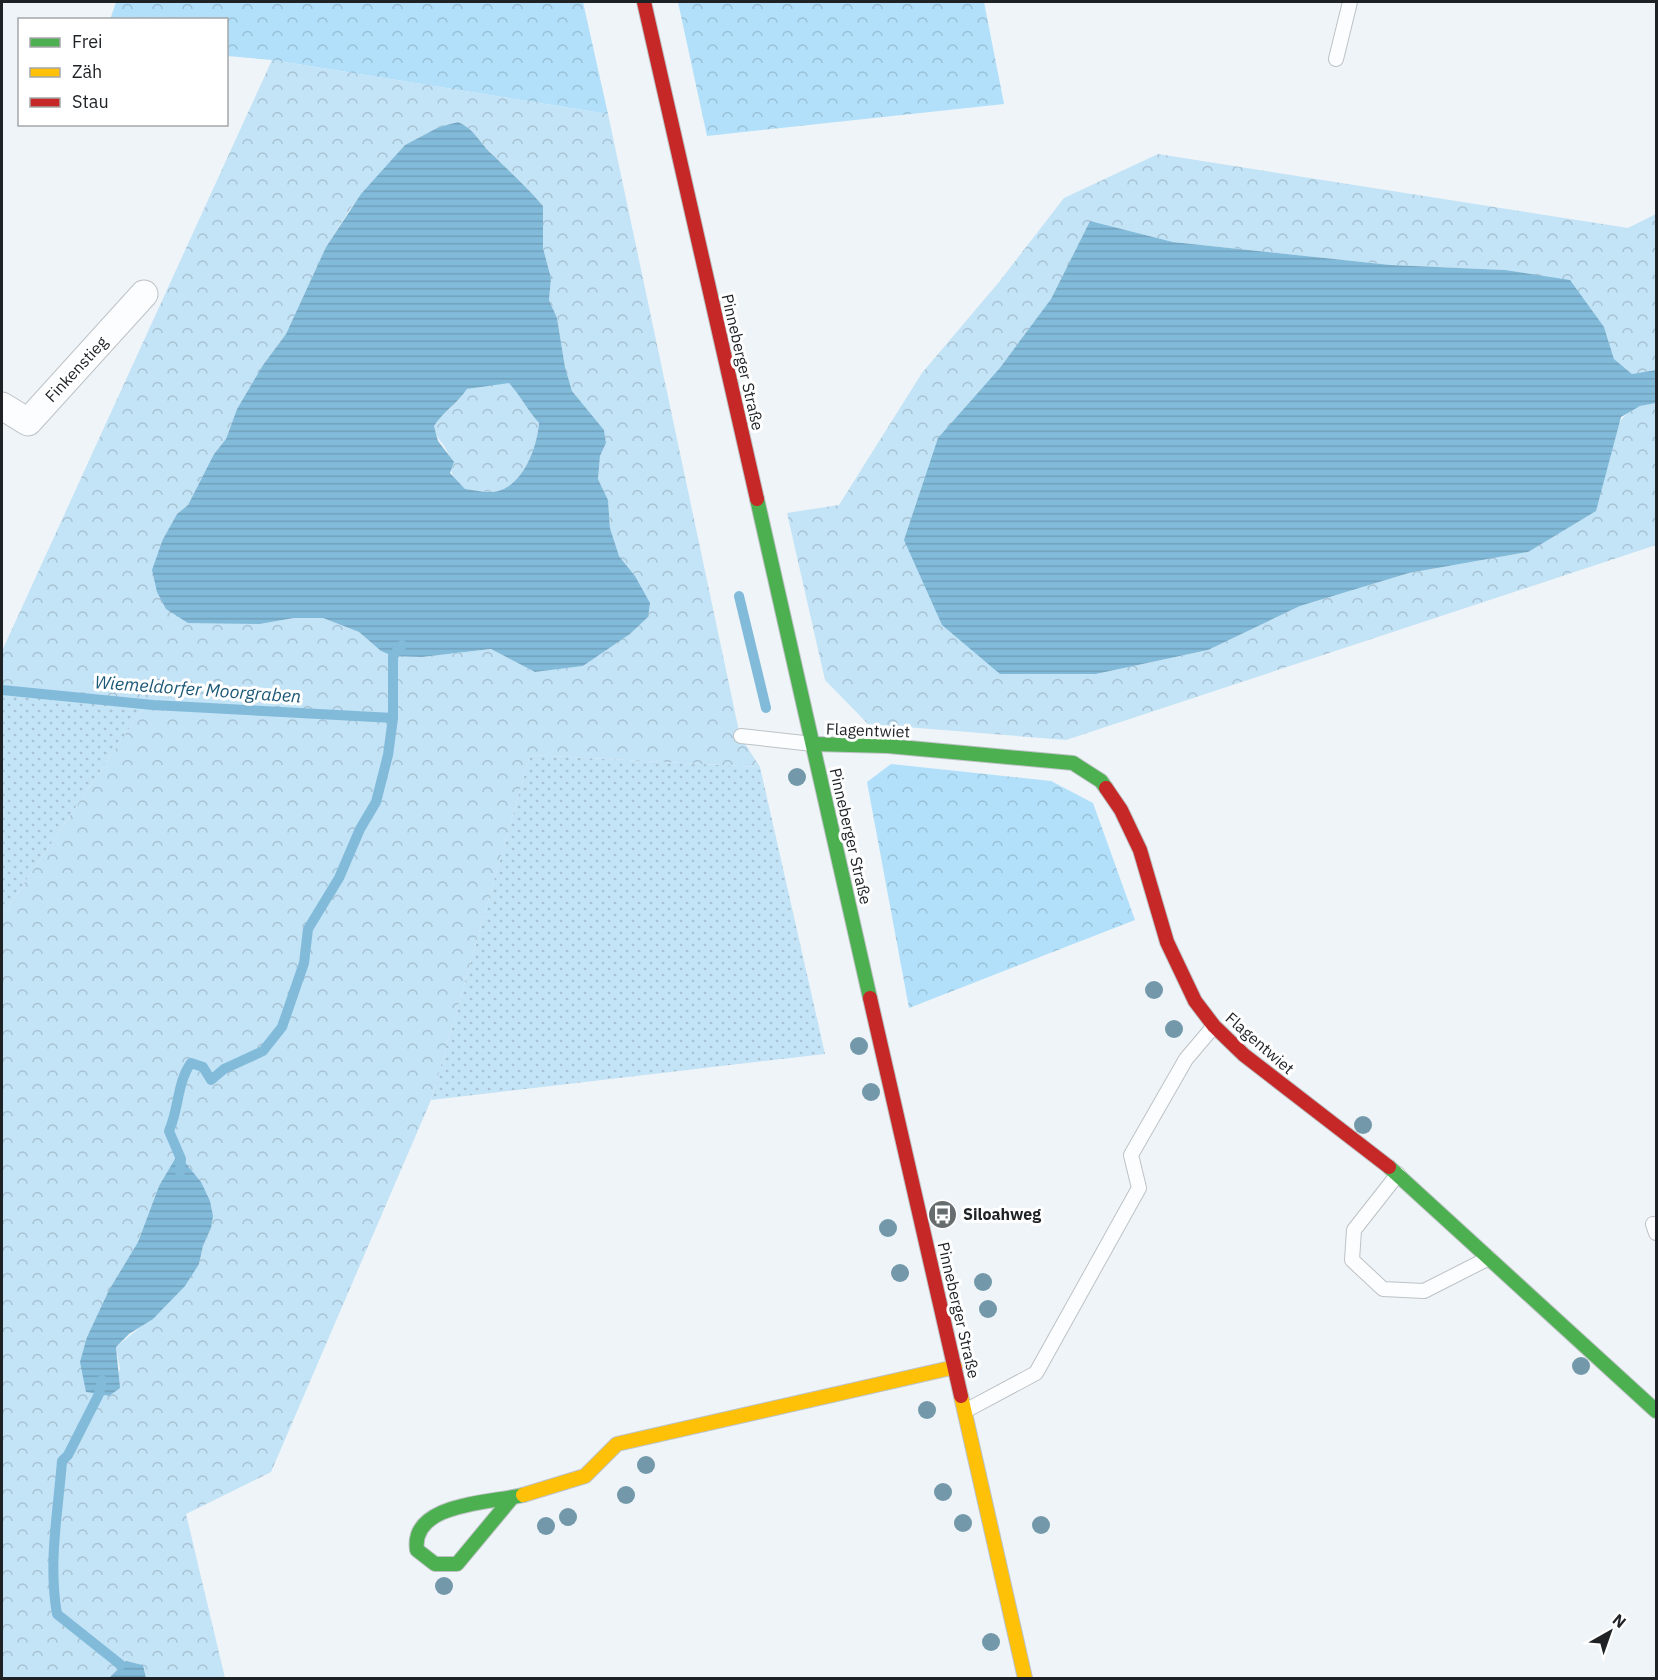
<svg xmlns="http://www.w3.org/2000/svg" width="1658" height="1680" viewBox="0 0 1658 1680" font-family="'IBM Plex Sans',sans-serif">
	<defs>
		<pattern id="grass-dots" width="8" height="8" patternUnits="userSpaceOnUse" patternTransform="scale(1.5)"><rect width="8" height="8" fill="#c3e3f6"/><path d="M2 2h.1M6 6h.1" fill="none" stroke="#a7c2d3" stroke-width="1.8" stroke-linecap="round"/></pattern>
		<pattern id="forest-crowns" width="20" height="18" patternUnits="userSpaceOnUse" patternTransform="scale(1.5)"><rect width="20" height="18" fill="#b2e0fa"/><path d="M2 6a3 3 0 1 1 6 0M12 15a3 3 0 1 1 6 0" fill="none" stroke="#99c0d6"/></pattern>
		<pattern id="park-crowns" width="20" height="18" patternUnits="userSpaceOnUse" patternTransform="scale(1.5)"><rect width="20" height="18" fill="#c3e3f6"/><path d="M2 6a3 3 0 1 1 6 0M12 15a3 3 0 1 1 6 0" fill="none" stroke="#a7c2d3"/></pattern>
		<pattern id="water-rules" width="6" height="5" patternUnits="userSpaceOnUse" patternTransform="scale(1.5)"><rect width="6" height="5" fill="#82bbda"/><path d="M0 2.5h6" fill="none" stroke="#70a0bb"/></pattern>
	</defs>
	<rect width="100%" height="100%" fill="#eef4f8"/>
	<g fill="url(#grass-dots)">
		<polygon points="2,686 145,705 2,916"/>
		<polygon points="530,755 760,767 825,1054 431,1100"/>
	</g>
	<g fill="url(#forest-crowns)">
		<polygon points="116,2 583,2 608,114 272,60 227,56 226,20 110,20"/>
		<polygon points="678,2 984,2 1004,104 707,136"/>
		<polygon points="891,764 1051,781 1093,803 1135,920 909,1008 867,782"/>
	</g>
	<g fill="url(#park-crowns)" fill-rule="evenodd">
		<path d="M272 60 608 114 740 736 760 767 530 755 431 1100 271 1472 186 1514 225 1678H146L143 1665 126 1661 109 1678H2V916L145 705 2 686V651ZM458 122C475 130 480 143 494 156 511 173 528 188 543 206V248L551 278 549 300 557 318 565 367 572 391 604 430 606 443 600 456 598 479 608 500 610 528 619 556 635 576 648 617 630 634 583 666 535 672 491 649 422 657 381 651 359 632 323 618H294L260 624 163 539 177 514 188 505 214 454 226 439 237 409 263 365 286 334 326 247 350 209 405 145 439 127ZM181 1159 187 1166 211 1228 203 1246 199 1264 164 1308 116 1347 120 1369 109 1396 86 1392 87 1337 109 1290 138 1242 159 1186Z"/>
		<path d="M1158 154 1628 228 1656 214V370L1632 374 1614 359 1604 327 1505 270 1391 265 1173 242 1090 221 1051 299 999 369 1000 674H1096L1208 650 1300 606 1409 573 1528 552 1615 432C1624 411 1634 406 1656 403V545L1066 740 868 724 825 680 787 513 839 505 922 373 999 282 1064 198Z"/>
		<path d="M509 382C521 396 527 410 539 423 537 447 524 484 498 491 489 494 474 490 465 489 443 469 456 470 447 451 442 440 438 443 434 426 443 412 458 404 467 389Z"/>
	</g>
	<g fill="url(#water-rules)" fill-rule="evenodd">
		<path d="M458 122C476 130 479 143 494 156 511 173 528 188 543 206V248L551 278 549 300 557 318 565 367 572 391 604 430 606 443 600 456 598 479 608 500 610 528 619 556 635 576 650 603 648 617 630 634 583 666 535 672 491 649 422 657 393 656 381 651 359 632 323 618H294L260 624 188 623 166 609 157 592 152 570 163 539 177 514 188 505 214 454 226 439 237 409 263 365 286 334 326 247 361 194 405 145 439 127ZM509 383C521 396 527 410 539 423 537 447 524 484 498 491 489 494 474 490 465 489L450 473 454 462 438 441 434 426C443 412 458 403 467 389Z"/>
		<polygon points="1090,221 1173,242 1391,265 1505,270 1570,280 1604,327 1614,359 1632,374 1656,370 1656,403 1640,406 1621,417 1596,511 1528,552 1409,573 1300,606 1208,650 1096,674 1000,674 942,625 904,540 938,438 999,369 1051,299"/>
		<polygon points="178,1154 201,1182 210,1201 213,1216 211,1228 203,1246 199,1264 185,1286 153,1319 129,1334 116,1347 120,1388 109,1396 86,1392 80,1362 87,1337 109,1290 138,1242 159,1186"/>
		<polygon points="126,1661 143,1665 146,1678 109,1678"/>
	</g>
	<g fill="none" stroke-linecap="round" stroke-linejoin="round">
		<g stroke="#82bbda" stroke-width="10">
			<polyline points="739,596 766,708"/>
			<polyline points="2,690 153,705 393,718"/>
			<path d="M180 1172 181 1159 169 1131C179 1109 177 1082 191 1063L203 1067 211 1080 224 1069 263 1051 282 1027 304 963 308 929 339 878 360 829 376 802 388 755 393 718V656L402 645"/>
			<path d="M102 1380 99 1394 68 1455 62 1461C58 1513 48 1562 57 1614L121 1665"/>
		</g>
		<defs>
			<g id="lane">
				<polyline points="1336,59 1350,2"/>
				<polyline points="741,736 813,744"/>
				<polyline points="1398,1174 1354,1230 1352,1260 1383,1289 1424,1291 1489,1258"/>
				<polyline points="1653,1224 1656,1233"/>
				<polyline points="965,1411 1036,1373 1139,1188 1131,1155 1186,1059 1214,1026"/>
			</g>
			<polyline id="street" points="2,406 28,422 144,294"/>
			<g id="fast">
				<polyline points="757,499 870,998"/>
				<polyline points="814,744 888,746 1073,763 1101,781 1106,788"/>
				<polyline points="1389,1167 1656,1411"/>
				<path d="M511 1499 457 1564H435L417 1550C410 1503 490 1503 523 1495"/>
			</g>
			<g id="slow">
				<polyline points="961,1396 1025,1678"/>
				<polyline points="523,1495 585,1476 617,1444 955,1367"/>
			</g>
			<g id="jam">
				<polyline points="644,2 757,499"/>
				<polyline points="1106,788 1121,810 1140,850 1167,942 1195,1001 1214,1026 1244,1055 1389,1167"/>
				<polyline points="870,998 961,1396"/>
			</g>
		</defs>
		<use href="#lane" stroke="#bdc2c5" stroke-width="16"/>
		<use href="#street" stroke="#bdc2c5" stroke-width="29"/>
		<use href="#fast" stroke="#bdc2c5" stroke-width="16"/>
		<use href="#slow" stroke="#bdc2c5" stroke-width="16"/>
		<use href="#jam" stroke="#bdc2c5" stroke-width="16"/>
		<use href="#lane" stroke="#fcfdfe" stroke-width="14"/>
		<use href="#street" stroke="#fcfdfe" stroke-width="27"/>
		<use href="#fast" stroke="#4caf50" stroke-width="14"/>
		<use href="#slow" stroke="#ffc107" stroke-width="14"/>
		<use href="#jam" stroke="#c62828" stroke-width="14"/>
	</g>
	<g fill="#7298aa">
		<circle cx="797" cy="777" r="9"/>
		<circle cx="1154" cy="990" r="9"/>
		<circle cx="1174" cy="1029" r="9"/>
		<circle cx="859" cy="1046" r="9"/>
		<circle cx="871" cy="1092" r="9"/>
		<circle cx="1363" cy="1125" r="9"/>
		<circle cx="888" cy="1228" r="9"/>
		<circle cx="900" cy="1273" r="9"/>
		<circle cx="983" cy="1282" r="9"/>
		<circle cx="988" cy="1309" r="9"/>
		<circle cx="1581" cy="1366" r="9"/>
		<circle cx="927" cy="1410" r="9"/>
		<circle cx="646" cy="1465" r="9"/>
		<circle cx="943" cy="1492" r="9"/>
		<circle cx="626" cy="1495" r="9"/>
		<circle cx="568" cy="1517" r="9"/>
		<circle cx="963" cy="1523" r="9"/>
		<circle cx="1041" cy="1525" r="9"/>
		<circle cx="546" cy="1526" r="9"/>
		<circle cx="444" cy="1586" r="9"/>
		<circle cx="991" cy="1642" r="9"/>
	</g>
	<defs>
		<symbol id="bus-disc" viewBox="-11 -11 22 22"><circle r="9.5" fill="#676c6f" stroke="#fff"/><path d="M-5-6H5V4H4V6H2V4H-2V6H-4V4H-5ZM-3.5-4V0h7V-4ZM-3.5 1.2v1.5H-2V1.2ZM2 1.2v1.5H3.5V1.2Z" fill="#fff"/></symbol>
	</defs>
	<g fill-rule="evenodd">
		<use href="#bus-disc" x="926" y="1198" width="33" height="33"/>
	</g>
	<g text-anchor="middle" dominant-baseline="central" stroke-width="6" stroke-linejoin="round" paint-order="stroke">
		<g font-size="16" fill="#1e2225" stroke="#fff">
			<text transform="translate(743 362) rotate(77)">Pinneberger Straße</text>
			<text transform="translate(76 369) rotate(-47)">Finkenstieg</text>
			<text transform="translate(868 730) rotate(2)">Flagentwiet</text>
			<text transform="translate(851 836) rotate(77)">Pinneberger Straße</text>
			<text transform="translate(1260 1043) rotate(41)">Flagentwiet</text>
			<text transform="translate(959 1310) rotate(77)">Pinneberger Straße</text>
		</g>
		<g font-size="16" font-weight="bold" fill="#1e2225" stroke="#fff" text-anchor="start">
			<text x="963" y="1214">Siloahweg</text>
		</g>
		<g font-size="18" font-style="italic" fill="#1c5877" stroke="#fff">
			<text transform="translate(198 689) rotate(4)">Wiemeldorfer Moorgraben</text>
		</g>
	</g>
	<rect width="1658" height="1680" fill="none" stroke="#1e2225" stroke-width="6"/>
	<rect x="18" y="18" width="210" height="108" fill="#ffffff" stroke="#a5a7a8" stroke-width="1.5"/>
	<rect x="30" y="38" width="30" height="9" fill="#4caf50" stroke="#a5a7a8" stroke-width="1.5"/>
	<text x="72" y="48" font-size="18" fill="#1e2225">Frei</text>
	<rect x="30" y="68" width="30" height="9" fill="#ffc107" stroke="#a5a7a8" stroke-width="1.5"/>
	<text x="72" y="78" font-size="18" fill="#1e2225">Zäh</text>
	<rect x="30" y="98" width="30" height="9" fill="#c62828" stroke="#a5a7a8" stroke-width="1.5"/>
	<text x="72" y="108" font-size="18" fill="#1e2225">Stau</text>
	<g transform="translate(1610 1632) rotate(40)" stroke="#ffffff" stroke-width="4.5" paint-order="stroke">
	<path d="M0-4.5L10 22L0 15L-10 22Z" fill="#1e2225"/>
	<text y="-9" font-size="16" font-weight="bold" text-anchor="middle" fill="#1e2225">N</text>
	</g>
</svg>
